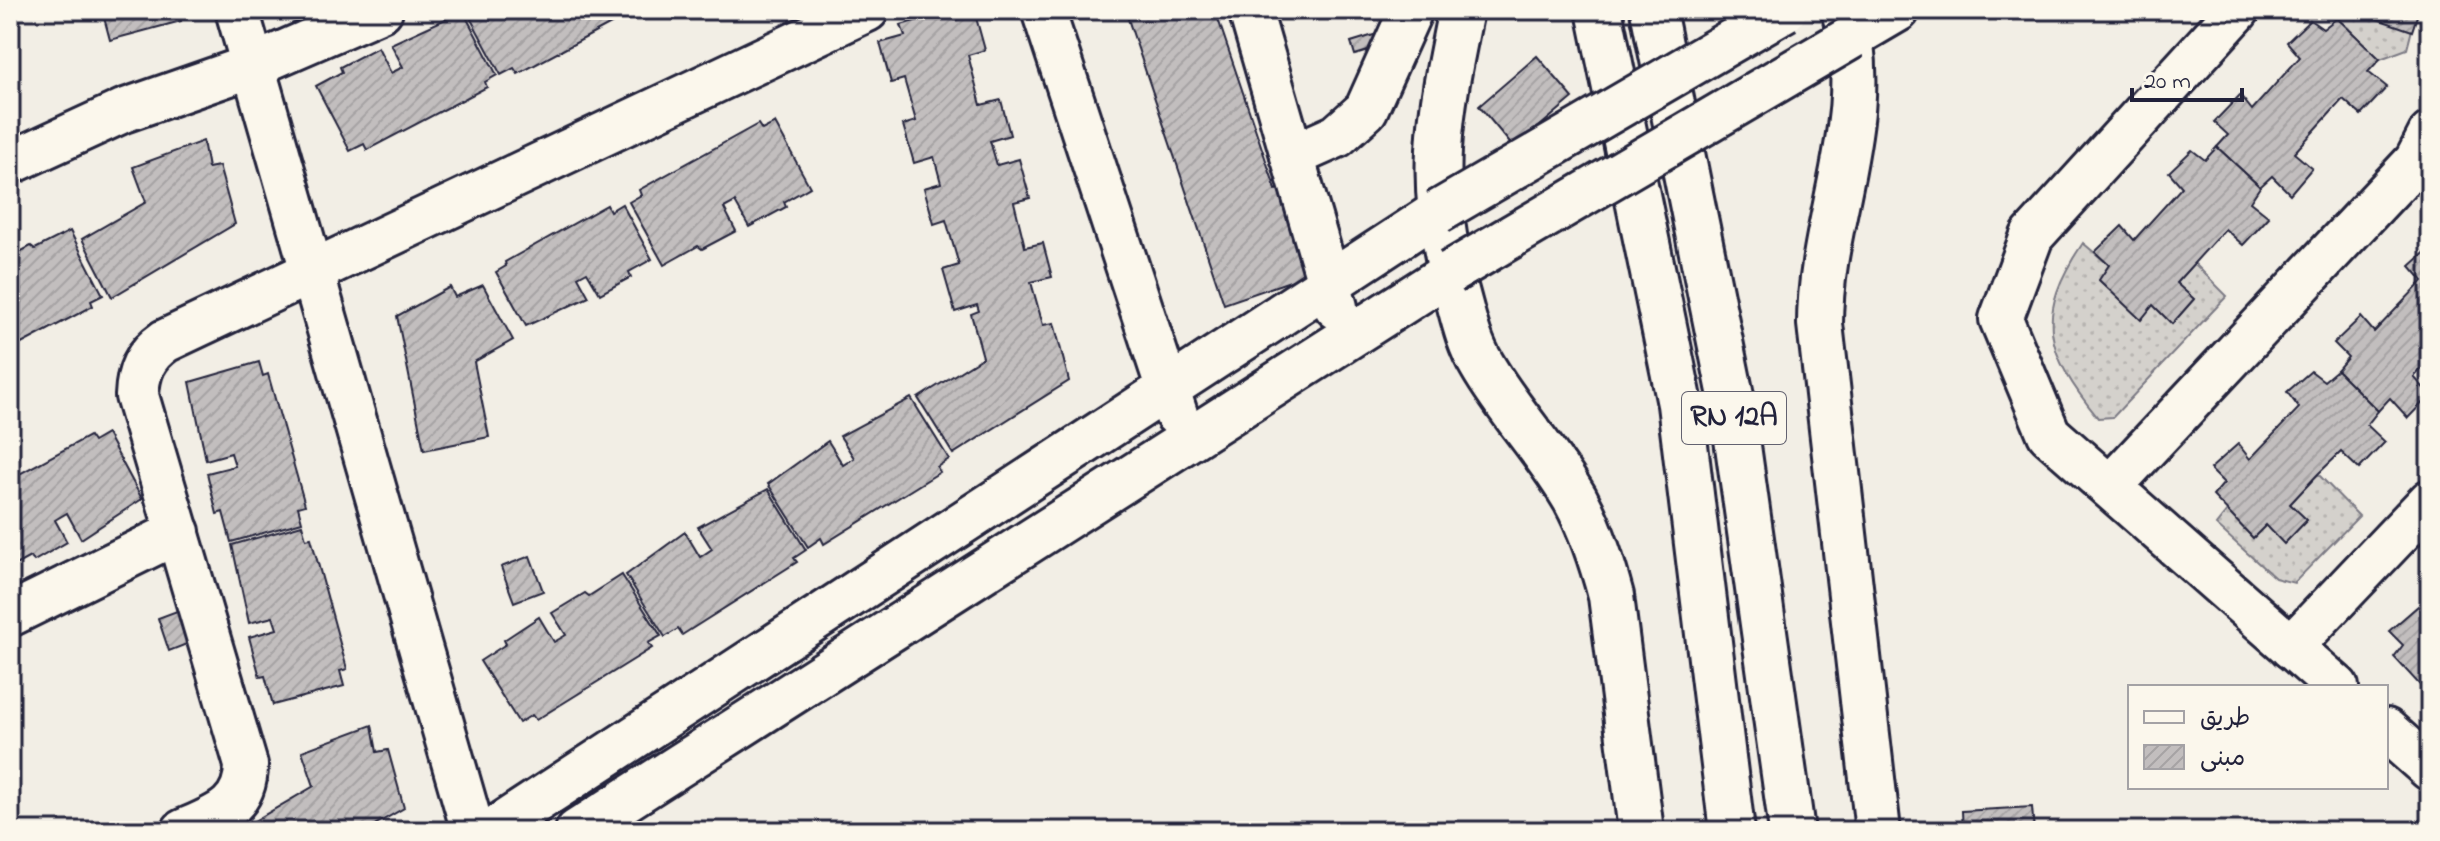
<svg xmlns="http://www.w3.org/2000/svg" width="2440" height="841" viewBox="0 0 2440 841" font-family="'Indie Flower','Playpen Sans Arabic',sans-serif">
	<defs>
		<pattern id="grass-dots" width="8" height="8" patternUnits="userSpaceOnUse" patternTransform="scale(2)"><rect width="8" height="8" fill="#d4d1cc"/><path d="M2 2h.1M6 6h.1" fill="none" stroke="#b6b3b0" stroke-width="1.8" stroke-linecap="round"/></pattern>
		<pattern id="building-hatch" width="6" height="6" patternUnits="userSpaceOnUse" patternTransform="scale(2)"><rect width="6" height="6" fill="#c2bebe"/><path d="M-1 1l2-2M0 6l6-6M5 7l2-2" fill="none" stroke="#a6a3a4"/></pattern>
	</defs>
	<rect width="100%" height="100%" fill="#f2eee5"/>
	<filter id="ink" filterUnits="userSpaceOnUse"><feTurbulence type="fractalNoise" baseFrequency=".0125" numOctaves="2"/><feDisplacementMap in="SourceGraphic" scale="16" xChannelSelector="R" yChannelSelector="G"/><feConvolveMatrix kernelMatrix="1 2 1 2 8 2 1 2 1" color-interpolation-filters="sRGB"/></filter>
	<g filter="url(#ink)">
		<g fill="url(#grass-dots)" stroke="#7b7a84" stroke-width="2">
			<polygon points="2329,10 2417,10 2407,49 2380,59"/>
			<path d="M2083 243 2109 265 2099 280 2141 319 2153 305 2172 324 2194 299 2176 283 2194 263 2227 296 2113 417 2098 418C2045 353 2034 315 2083 243Z"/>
			<polygon points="2318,474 2359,516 2294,583 2275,578 2216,525 2227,511 2253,538 2266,525 2287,541 2307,520 2290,504"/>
		</g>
		<g fill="url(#building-hatch)" stroke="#22223b" stroke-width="2">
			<polygon points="102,10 178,10 181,21 110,40"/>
			<polygon points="466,10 637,10 518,74 514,68 501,75"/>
			<polygon points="952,10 955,20 975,14 985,50 968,55 981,105 1001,100 1010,135 990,141 997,165 1019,159 1030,198 1014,202 1025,247 1043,243 1052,277 1031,282 1043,325 1054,323 1069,381 953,454 918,398 983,357 971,314 979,311 977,305 955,312 943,270 959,265 946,220 934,224 924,188 941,183 934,157 914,163 903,125 916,121 904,79 891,83 880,43 905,36 901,25"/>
			<polygon points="1125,10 1215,10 1276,190 1290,184 1319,271 1224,304"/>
			<polygon points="2351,10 2419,10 2412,31"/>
			<polygon points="463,11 497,75 485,82 487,87 367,150 364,144 350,151 316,86 342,72 340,67 378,47 391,73 403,67 391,44"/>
			<polygon points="2337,18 2380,59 2368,72 2387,87 2361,115 2343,99 2294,153 2312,168 2290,194 2272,176 2260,187 2217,147 2228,135 2214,122 2240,95 2252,110 2300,57 2287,42 2310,20 2323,29"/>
			<polygon points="1377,34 1381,47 1355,55 1351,42"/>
			<polygon points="1537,56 1573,98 1514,148 1479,106"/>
			<polygon points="775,123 810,187 784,202 786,207 749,227 735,202 724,208 736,231 702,249 698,246 664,265 629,202 641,195 639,190 758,124 762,130"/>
			<polygon points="203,141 208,168 219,166 235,224 112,297 82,239 146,202 133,167"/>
			<polygon points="2217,147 2260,187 2250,202 2269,217 2243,245 2225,229 2176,283 2194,299 2172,324 2153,305 2141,320 2099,280 2109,265 2095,252 2122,226 2134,240 2182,187 2169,172 2192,150 2205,160"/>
			<polygon points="622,204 652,259 629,272 631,277 600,294 587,272 578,277 589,297 526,326 496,272 506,266 505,262 607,205 610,211"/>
			<polygon points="70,231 103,295 91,301 93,306 10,350 10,257 31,246 35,249"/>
			<polygon points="2430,248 2430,360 2414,377 2430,395 2408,418 2390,398 2378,411 2337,370 2348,357 2334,343 2361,317 2374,332 2423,281 2410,266"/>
			<polygon points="483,285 513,340 474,362 489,437 424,450 397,316 450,287 455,297"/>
			<polygon points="259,362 263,376 268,374 305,505 298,507 302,522 231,542 223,512 217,514 207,473 235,466 231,453 206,460 190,382"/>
			<polygon points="2337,370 2378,411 2367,425 2385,442 2359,469 2341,452 2318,474 2290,504 2307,520 2284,544 2266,525 2253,538 2213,496 2224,483 2210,469 2238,444 2250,459 2299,408 2287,392 2311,371 2324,381"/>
			<polygon points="911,398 949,459 937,467 940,472 824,544 821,538 808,547 768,484 828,441 843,465 854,458 840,436"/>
			<polygon points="107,434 142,499 81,539 67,513 55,520 67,542 34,561 30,557 10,568 10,479 89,436 93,442"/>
			<polygon points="768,489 806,550 794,558 797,562 682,635 678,629 665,637 626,575 685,532 700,557 712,549 698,527"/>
			<polygon points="302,525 306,539 311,538 347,669 340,671 344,686 273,705 265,676 260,677 249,637 277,629 273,617 249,623 232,545"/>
			<polygon points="530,556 543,591 514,602 501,567"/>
			<polygon points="622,575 661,636 648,643 652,648 536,720 532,715 519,723 480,661 506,644 504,640 539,617 554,642 566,635 552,613 585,593 589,596"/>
			<polygon points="2418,606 2430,621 2430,696 2394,657 2403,645 2389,631"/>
			<polygon points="185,608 197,640 169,651 158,618"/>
			<polygon points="372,725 377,752 388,750 404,808 364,831 255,831 251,823 314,786 302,751"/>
			<polygon points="2032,807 2034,831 1963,831 1962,811"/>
		</g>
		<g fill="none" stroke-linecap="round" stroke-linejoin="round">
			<defs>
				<g id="street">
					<polyline points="237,10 473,831"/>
					<polyline points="1043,10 1176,414"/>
					<polyline points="1250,10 1336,307"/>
					<polyline points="2238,10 2032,236 2001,319 2049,434 2337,687"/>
					<polyline points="1852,37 1898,10"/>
					<polyline points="1292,156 1337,136 1366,110 1411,10"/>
					<polyline points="10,163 123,111 252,66 381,10"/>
					<polyline points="2110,487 2416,161 2430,134"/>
					<polyline points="10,615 178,532"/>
					<polyline points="2291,647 2430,501"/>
					<polyline points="2386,730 2430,769"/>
					<path d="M183 831C217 816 246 807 246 765L137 396C138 371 145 355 165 341L867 10"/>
					<polyline points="491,831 1438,212"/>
					<polyline points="577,831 1451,272"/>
				</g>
				<g id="highway">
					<path d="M1461 10C1439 117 1426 182 1456 291 1463 316 1468 342 1482 365 1509 412 1548 452 1575 499 1592 530 1602 562 1611 596L1641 831"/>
					<polyline points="1599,10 1680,404 1732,831"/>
					<polyline points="1653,10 1731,396 1792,831"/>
					<path d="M1844 10C1875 117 1820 217 1820 324L1878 831"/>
				</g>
			</defs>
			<use href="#street" stroke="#22223b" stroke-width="48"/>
			<use href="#highway" stroke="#22223b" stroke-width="50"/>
			<use href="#street" stroke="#fbf7ec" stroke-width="42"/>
			<use href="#highway" stroke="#fbf7ec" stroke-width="44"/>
			<defs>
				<g id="street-bridge">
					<polyline points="1438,212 1785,10"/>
					<polyline points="1451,272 1852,37"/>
				</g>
			</defs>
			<use href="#street-bridge" stroke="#22223b" stroke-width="48" stroke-linecap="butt"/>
			<use href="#street-bridge" stroke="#fbf7ec" stroke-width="42"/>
		</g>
	</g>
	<g text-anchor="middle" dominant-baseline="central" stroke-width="6" stroke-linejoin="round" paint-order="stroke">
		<rect fill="#fbf7ec" stroke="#636270" stroke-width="2" x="1682" y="392" width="104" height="52" rx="6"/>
		<g font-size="30" font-weight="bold" fill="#22223b">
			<text x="1734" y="418">RN 12A</text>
		</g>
	</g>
	<rect width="2440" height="841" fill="none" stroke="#fbf7ec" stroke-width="40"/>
	<rect x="20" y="20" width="2400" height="801" fill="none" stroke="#22223b" stroke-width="3" filter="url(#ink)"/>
	<rect x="2128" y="685" width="260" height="104" fill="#fbf7ec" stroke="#a4a2a5" stroke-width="2"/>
	<rect x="2144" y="711" width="40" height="12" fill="#fbf7ec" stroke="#a4a2a5" stroke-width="2"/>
	<text x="2200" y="725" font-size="24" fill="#22223b">طريق</text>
	<rect x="2144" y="745" width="40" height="24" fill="url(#building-hatch)" stroke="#a4a2a5" stroke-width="2"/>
	<text x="2200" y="765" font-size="24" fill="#22223b">مبنى</text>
	<path d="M2132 88v12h110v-12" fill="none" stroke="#22223b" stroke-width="4"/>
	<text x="2144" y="88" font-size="24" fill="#22223b" stroke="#fbf7ec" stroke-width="6" paint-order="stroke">20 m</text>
</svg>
